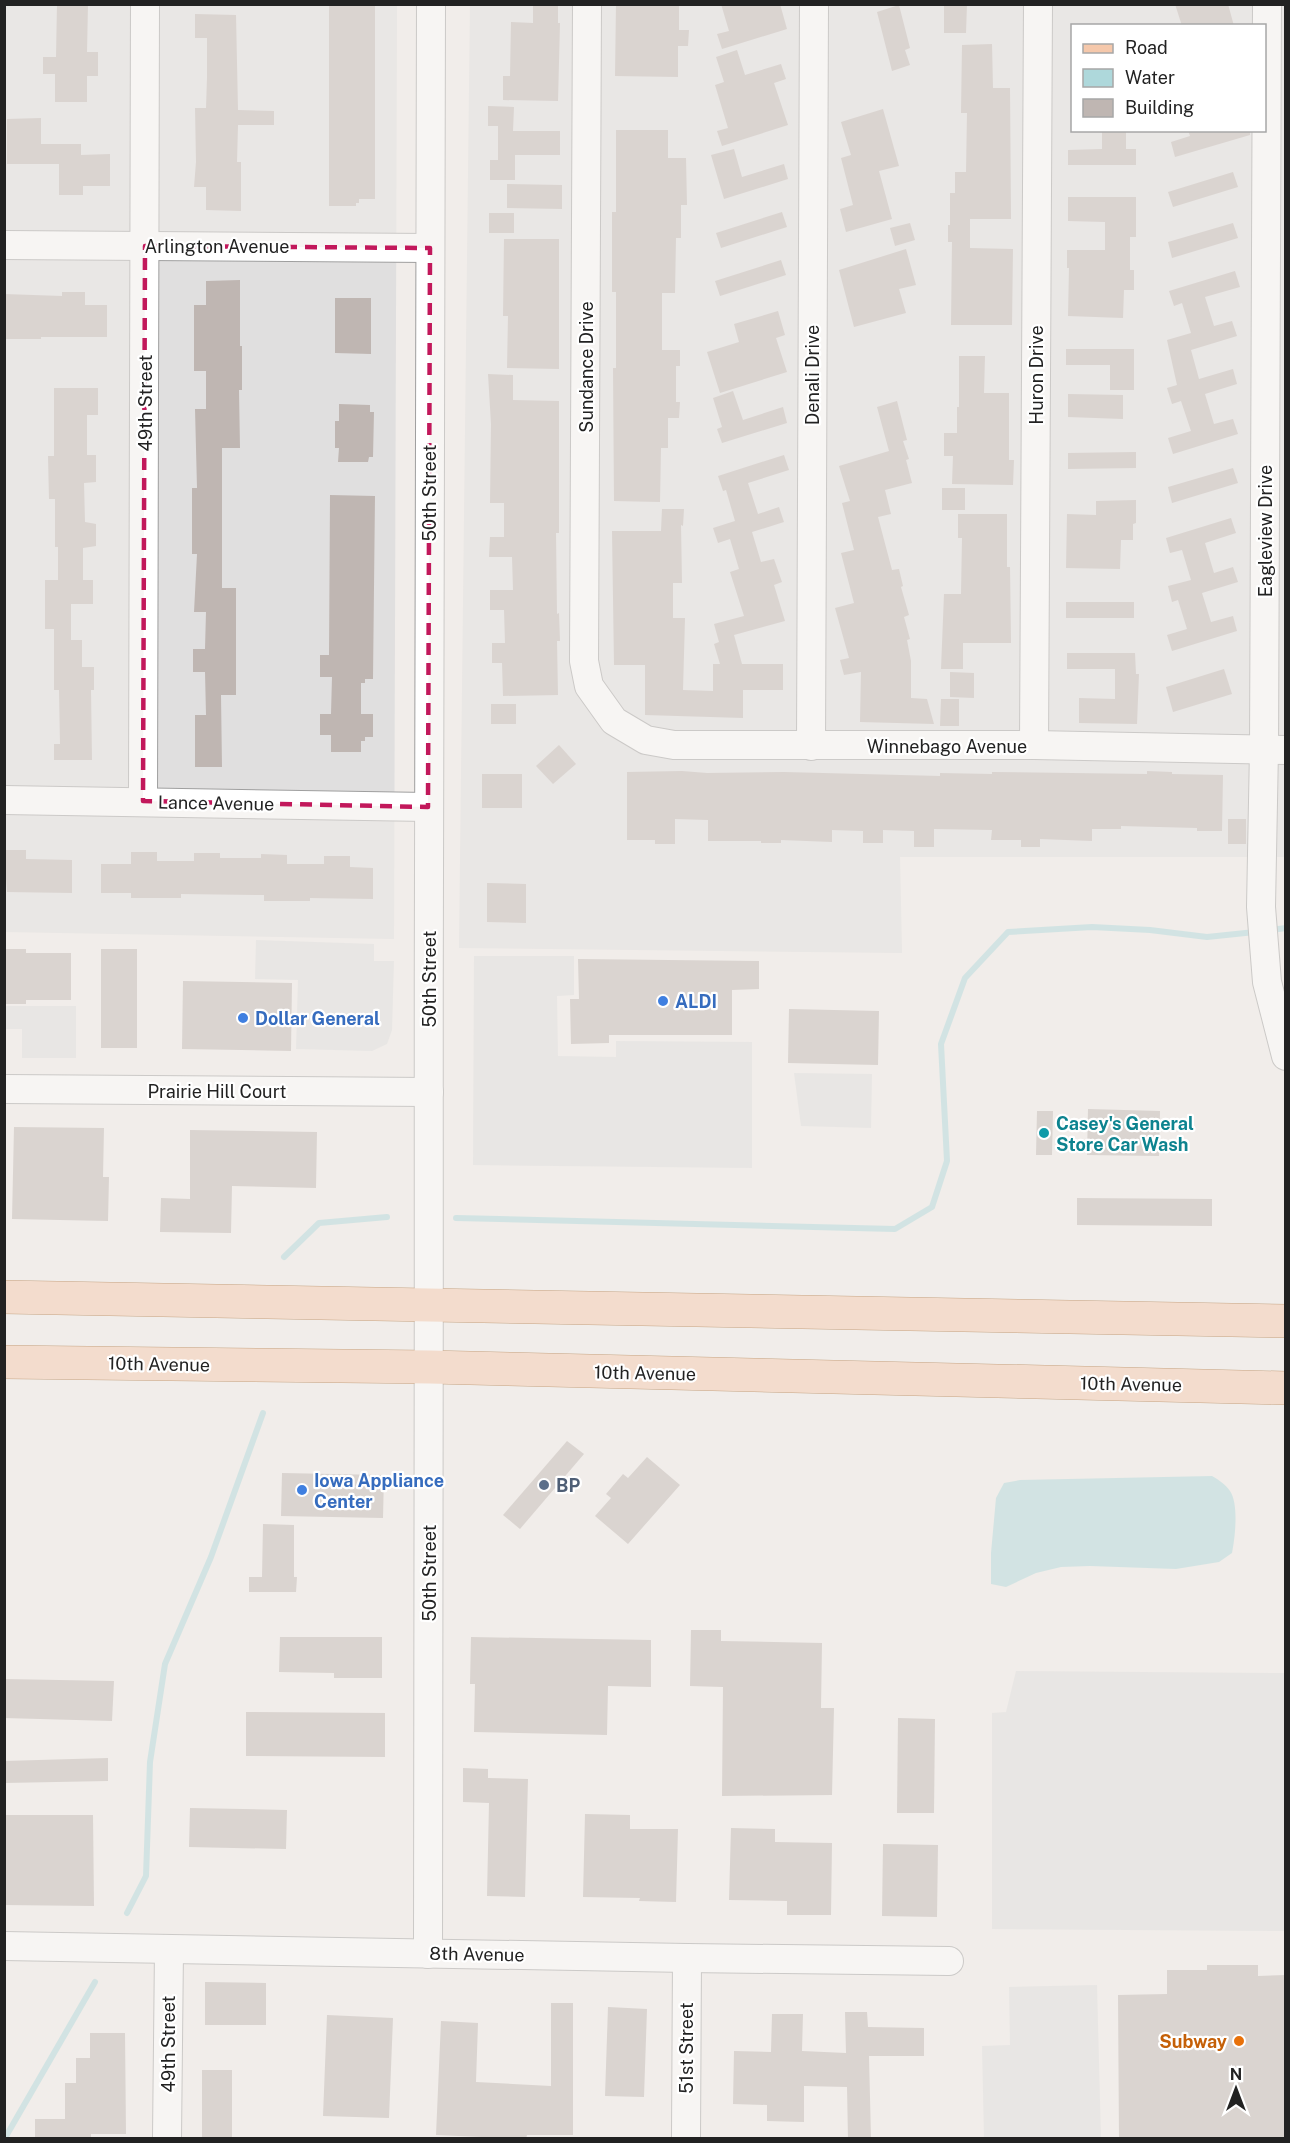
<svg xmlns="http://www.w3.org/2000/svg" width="1290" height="2143" viewBox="0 0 1290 2143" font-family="'Public Sans',sans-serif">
	<rect width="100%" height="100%" fill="#f1edea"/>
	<g fill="#e0dfdf" fill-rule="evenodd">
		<polygon points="5,5 397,5 394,939 5,932"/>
		<path d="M470 5H1285V857H900L902 953 459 948ZM1072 26H1264V130H1072Z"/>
	</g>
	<g fill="#dedede">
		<polygon points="256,940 374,944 374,961 394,961 392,1030 387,1044 372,1051 296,1049 298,980 255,979"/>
		<polygon points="474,956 574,956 574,995 557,996 558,1056 616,1057 616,1041 752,1042 752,1168 473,1165"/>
		<polygon points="5,1006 76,1006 76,1058 22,1058 22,1029 5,1029"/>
		<polygon points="794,1073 872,1074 871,1128 801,1126"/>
		<polygon points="1016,1671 1285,1673 1285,1931 992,1929 992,1713 1006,1712"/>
		<polygon points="1097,1985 1101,2138 984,2138 982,2046 1010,2045 1009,1987"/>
	</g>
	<path fill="#aed8db" d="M1212 1476C1219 1480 1225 1484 1230 1491 1239 1504 1235 1538 1232 1553L1219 1562 1176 1569 1090 1566 1061 1567 1036 1573 1006 1587 991 1584V1553L996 1498 1004 1483 1020 1480Z"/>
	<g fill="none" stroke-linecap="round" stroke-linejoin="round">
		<g stroke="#aed8db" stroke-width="6">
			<polyline points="1271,930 1286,928"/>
			<polyline points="456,1218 895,1229 932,1207 947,1161 941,1044 965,978 1008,932 1092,927 1150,930 1207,937 1255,932"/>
			<polyline points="284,1257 319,1223 387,1217"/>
			<polyline points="127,1913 146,1876 150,1762 165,1664 211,1557 263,1413"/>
			<polyline points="5,2138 95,1982"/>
		</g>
	</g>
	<g fill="#bfb6b2">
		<polygon points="57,4 88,4 87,52 98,52 98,76 87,76 87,102 55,102 55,74 43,74 43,57 56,57"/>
		<polygon points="329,4 375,4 375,199 359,199 359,203 356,203 356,206 329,206"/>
		<polygon points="533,4 558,4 558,23 560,23 558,101 503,100 503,76 510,76 511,22 533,23"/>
		<polygon points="616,4 679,4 679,30 689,30 688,46 678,46 678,77 615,76"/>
		<polygon points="721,4 780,4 787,29 722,49 717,34 729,31"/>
		<polygon points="944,4 967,4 966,33 944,33"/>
		<polygon points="1175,4 1228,4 1234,26 1182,26"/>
		<polygon points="899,5 910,48 905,50 910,65 892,71 877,12"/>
		<polygon points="195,14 236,15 238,110 274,111 274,125 238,125 237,162 241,162 241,211 206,210 206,187 194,187 196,162 195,108 206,108 207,78 207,38 195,38"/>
		<polygon points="992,44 993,88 1010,88 1011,219 970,219 970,248 1013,249 1012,325 951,325 952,242 948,242 948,225 950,225 950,193 955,193 955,172 966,172 967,113 961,113 962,45"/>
		<polygon points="737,50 745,75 781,64 786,79 774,83 788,125 722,146 717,131 728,128 715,85 724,82 716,57"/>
		<polygon points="488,106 514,107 513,131 560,131 560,155 515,155 515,180 490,180 490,160 498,160 498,126 488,126"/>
		<polygon points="883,109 899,166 879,171 892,219 846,232 840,209 853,205 841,158 851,155 841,122"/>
		<polygon points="41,118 41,144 81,144 81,155 110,154 110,186 83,186 83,195 59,195 59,164 7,164 7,119"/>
		<polygon points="616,130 668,130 668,158 686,158 687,205 681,205 681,238 676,238 675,293 662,293 662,350 680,350 680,366 676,366 676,402 680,402 679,418 668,418 668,448 661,448 660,502 614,501 613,368 616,368 616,292 612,292 612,212 616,212"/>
		<polygon points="1102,130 1126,130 1126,149 1136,149 1136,165 1068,165 1068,150 1102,149"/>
		<polygon points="1188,130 1250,130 1250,135 1175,157 1171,142 1190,136"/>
		<polygon points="734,149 742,177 784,164 788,179 724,199 711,155"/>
		<polygon points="1233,172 1238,187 1173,207 1168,192"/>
		<polygon points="507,184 562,185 562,209 507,208"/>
		<polygon points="1068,197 1136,197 1136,237 1130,237 1130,270 1134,270 1134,290 1124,290 1123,318 1068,316 1069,268 1067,268 1067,250 1105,250 1105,222 1068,221"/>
		<polygon points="782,212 787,227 721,248 716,233"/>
		<rect x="489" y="213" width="25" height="20"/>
		<polygon points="910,223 915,240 895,246 890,228"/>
		<polygon points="1233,223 1238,238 1172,258 1168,242"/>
		<polygon points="504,239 559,239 559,369 507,368 508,316 503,316"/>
		<polygon points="906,249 916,285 899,289 906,313 854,327 839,270"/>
		<polygon points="781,260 786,275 720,296 715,281"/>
		<polygon points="1235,271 1240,287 1205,297 1214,326 1232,321 1237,336 1191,350 1199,379 1233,369 1237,384 1205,394 1214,424 1233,419 1238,434 1173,454 1168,438 1191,431 1181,401 1172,404 1167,388 1177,385 1167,340 1191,333 1182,303 1174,306 1169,291"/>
		<polygon points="240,280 240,346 242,346 242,390 239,390 240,448 222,448 222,588 236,588 236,695 221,695 222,767 195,767 195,715 206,715 205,672 193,672 193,649 205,649 206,612 194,612 197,554 192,554 192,488 197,488 195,409 206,409 206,371 194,371 194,305 206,305 206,281"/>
		<polygon points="62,292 85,292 85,305 107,305 107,337 41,337 41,339 5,339 4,294 62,296"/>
		<polygon points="335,298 371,298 371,354 335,353"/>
		<polygon points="778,311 785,335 776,338 787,372 720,393 707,352 739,342 734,324"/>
		<polygon points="1066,349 1134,349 1134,390 1110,390 1110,365 1066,365"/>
		<polygon points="959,356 985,356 984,393 1009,393 1009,460 1014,460 1013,485 952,484 953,456 944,456 944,433 957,433 957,407 959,407"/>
		<polygon points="488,374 513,375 513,400 559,401 559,533 556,533 557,614 559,613 560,641 557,641 558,695 503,696 502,663 492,663 492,643 505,643 504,610 490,610 490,590 513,590 512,557 489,557 490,537 504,537 504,503 490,503 491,424"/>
		<polygon points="54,388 98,388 98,415 87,415 87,455 96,455 96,482 84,483 85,522 96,524 96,546 83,548 83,580 93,580 93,604 71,604 71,640 82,640 82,667 94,667 94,690 91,690 92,760 54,760 54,744 60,744 59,690 54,690 54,629 45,629 45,580 58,580 58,547 55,547 55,499 49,499 48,456 54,456"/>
		<polygon points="733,391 743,420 783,407 787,423 722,443 717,429 722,427 713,398"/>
		<polygon points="1068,394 1123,395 1123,419 1068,417"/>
		<polygon points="897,401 907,440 903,441 909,459 906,460 912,483 885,490 891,514 878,517 892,570 899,569 903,586 901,587 909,615 904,617 910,639 907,640 911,661 911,698 927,699 934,724 860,722 861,672 844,675 840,660 849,658 835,608 854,603 841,553 854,550 842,503 850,501 839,466 889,451 877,407"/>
		<polygon points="339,404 370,405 370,412 374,412 373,457 369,457 368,462 338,462 339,448 335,448 335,421 339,421"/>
		<polygon points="1136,452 1136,468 1068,469 1068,453"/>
		<polygon points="784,455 789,470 748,483 758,514 779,507 784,522 752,532 761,562 774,559 782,582 774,585 785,621 734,635 742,664 783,664 783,690 743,690 743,718 645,715 645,665 614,665 612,531 661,531 662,509 684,509 683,526 681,525 682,583 673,583 673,618 685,618 683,690 713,691 713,664 720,664 714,644 719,642 714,624 744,616 730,572 739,569 730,539 718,543 713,528 735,521 726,490 723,491 718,476"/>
		<polygon points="1233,468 1238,483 1172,503 1168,487"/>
		<rect x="942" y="488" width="23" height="22"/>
		<polygon points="330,495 375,496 373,679 365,679 365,683 361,683 361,714 373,714 373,737 365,737 365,741 361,741 361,752 331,752 331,735 320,735 320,714 331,714 332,677 320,677 320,655 329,655"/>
		<polygon points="1136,500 1136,523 1133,524 1133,540 1121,540 1120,569 1066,568 1067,514 1096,515 1096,501"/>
		<polygon points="958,514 1007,514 1007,567 1010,567 1011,643 963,643 963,669 941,669 944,594 961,594 962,538 958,538"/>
		<polygon points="1231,518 1236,533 1205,543 1214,573 1233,567 1238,582 1202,593 1211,622 1233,616 1237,631 1172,651 1167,635 1187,629 1178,600 1172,602 1168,586 1191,580 1182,550 1170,553 1166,538"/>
		<rect x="1066" y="602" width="68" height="16"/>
		<polygon points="1067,653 1135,653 1136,674 1139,674 1137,724 1079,723 1079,698 1115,699 1115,669 1067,669"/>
		<polygon points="1224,669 1232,694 1173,712 1166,687"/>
		<polygon points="950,672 974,673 974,698 950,697"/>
		<polygon points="941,699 959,699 959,726 940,726"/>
		<rect x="491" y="704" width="25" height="20"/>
		<polygon points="559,745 576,764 553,784 536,766"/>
		<polygon points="682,771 707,773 784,772 940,776 940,773 992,774 992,772 1147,774 1147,771 1172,772 1172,774 1223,775 1222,831 1197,831 1197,828 1121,826 1121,829 1092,829 1092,841 1040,839 1040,847 1021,847 1021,840 991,840 992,830 934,829 934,847 914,847 914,831 883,830 883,843 863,843 863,831 832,830 832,842 781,840 781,843 761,843 761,841 708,841 708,820 675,819 675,844 655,844 655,840 627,840 627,772"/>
		<rect x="482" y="774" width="40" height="34"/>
		<rect x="1228" y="819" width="18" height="25"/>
		<polygon points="4,850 26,850 26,859 72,860 72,893 7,892"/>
		<polygon points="131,852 157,852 157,861 194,861 194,853 220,853 220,858 261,858 261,854 287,855 287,864 324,864 324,856 350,856 350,867 373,868 373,899 310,898 310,901 264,901 264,895 181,894 181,898 131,898 131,893 101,893 101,864 131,864"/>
		<polygon points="487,883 526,884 526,923 487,922"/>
		<polygon points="4,949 26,949 26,953 71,953 71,1000 26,1000 26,1004 4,1004"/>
		<rect x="101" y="949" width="36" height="99"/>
		<polygon points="578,959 759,961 759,989 732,990 732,1035 609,1035 609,1043 571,1044 570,999 579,999"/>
		<polygon points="183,981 292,983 291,1051 182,1049"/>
		<polygon points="789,1009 879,1011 878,1065 788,1063"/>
		<polygon points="1088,1109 1160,1111 1159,1156 1087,1155"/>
		<polygon points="1037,1111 1053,1111 1052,1155 1036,1155"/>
		<polygon points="14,1127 104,1128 103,1177 109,1177 108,1221 12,1219"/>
		<polygon points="190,1130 317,1132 316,1188 232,1186 231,1233 160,1232 161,1198 190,1199"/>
		<polygon points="1077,1198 1212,1199 1212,1226 1077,1225"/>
		<polygon points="567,1441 584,1454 520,1529 503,1515"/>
		<polygon points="647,1457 680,1485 628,1544 595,1516 611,1498 606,1494 623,1474 628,1478"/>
		<polygon points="282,1473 384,1475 383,1518 281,1516"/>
		<polygon points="263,1524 294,1525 294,1577 297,1577 296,1592 249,1592 249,1577 262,1577"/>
		<polygon points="691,1630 721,1630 721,1641 822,1643 821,1708 834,1708 832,1795 722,1796 723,1687 690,1686"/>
		<polygon points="280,1637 382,1637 382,1678 334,1678 334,1673 279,1672"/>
		<polygon points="471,1637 651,1640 651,1687 608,1686 607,1735 474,1732 475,1684 470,1684"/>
		<polygon points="4,1679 114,1681 112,1721 4,1718"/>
		<polygon points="246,1712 385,1713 385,1757 246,1756"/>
		<polygon points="898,1718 935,1719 934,1813 897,1813"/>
		<polygon points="108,1758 108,1781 4,1783 4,1761"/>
		<polygon points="463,1768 488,1769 488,1778 528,1779 525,1897 487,1896 489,1803 463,1802"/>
		<polygon points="190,1808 287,1810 286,1849 189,1847"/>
		<polygon points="585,1814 630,1815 630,1829 678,1829 676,1902 639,1901 640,1898 583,1897"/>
		<polygon points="4,1815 93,1815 94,1906 4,1905"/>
		<polygon points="731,1828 775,1829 775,1842 832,1843 831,1915 787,1915 787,1901 729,1900"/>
		<polygon points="883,1844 938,1845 937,1917 882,1916"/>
		<polygon points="1207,1965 1258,1965 1258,1976 1286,1975 1286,2139 1119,2139 1118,1995 1167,1994 1167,1970 1207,1970"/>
		<polygon points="205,1982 266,1983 266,2025 205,2025"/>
		<polygon points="551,2003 573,2003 573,2135 527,2135 526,2139 436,2135 441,2021 478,2023 476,2082 551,2086"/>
		<polygon points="608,2007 647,2009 644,2097 605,2096"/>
		<polygon points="845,2012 867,2012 868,2027 924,2028 924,2056 869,2056 871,2139 848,2139 847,2087 804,2086 804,2122 767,2121 767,2105 733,2104 734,2051 771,2052 772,2014 803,2014 802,2051 846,2053"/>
		<polygon points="327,2015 393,2018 389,2118 323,2116"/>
		<polygon points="90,2033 125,2033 126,2134 91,2134 91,2139 35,2139 35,2119 65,2119 65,2083 76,2083 76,2058 90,2058"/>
		<rect x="202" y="2070" width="30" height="69"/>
	</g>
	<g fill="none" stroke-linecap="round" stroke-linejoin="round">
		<defs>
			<g id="minor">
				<polyline points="587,4 584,661 589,686 614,721 646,740 674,745 1034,745 1286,750"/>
				<polyline points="1267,4 1264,749 1261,907 1267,982 1286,1056"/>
				<polyline points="4,245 430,248"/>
				<polyline points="1034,745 1038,4"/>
				<polyline points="811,746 814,4"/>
				<polyline points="4,800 428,807"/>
				<polyline points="143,801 145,4"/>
				<polyline points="4,1089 429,1092"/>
				<polyline points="4,1946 687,1958 949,1961"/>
				<path d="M428 1954C430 1304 427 654 431 4"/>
				<polyline points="167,2138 169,1949"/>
				<polyline points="686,2138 687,1958"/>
			</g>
			<g id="major">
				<polyline points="4,1297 1286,1321"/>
				<polyline points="4,1362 430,1367 1286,1388"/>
			</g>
		</defs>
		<use href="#minor" stroke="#9f9f9f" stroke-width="30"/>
		<use href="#major" stroke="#944f0c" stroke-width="34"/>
		<use href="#minor" stroke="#fff" stroke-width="28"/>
		<use href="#major" stroke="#f5c8ab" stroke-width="33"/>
	</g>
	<path d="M0 0H1290V2143H0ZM145 246 430 248 428 807 143 801Z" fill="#f1edea" fill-opacity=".55" fill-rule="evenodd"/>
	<path fill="none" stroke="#c2185b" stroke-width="4.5" stroke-dasharray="12 8" stroke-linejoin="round" d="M145 246 430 248 428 807 143 801Z"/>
	<g fill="#3f7fe0" stroke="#fff" stroke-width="2">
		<circle cx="663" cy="1001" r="6"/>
		<circle cx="243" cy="1018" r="6"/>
		<circle cx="302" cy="1490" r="6"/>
	</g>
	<circle fill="#0f9aa8" stroke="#fff" stroke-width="2" cx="1044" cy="1133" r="6"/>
	<circle fill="#5c6f8a" stroke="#fff" stroke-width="2" cx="544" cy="1485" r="6"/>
	<circle fill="#e8710a" stroke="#fff" stroke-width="2" cx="1239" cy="2041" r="6"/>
	<g text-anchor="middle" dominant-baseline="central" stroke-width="4.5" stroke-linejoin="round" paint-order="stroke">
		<g font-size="18" fill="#222" stroke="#fff">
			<text x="217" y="246">Arlington Avenue</text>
			<text transform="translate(586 367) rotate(-90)">Sundance Drive</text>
			<text transform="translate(812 375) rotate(-90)">Denali Drive</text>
			<text transform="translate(1036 375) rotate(-90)">Huron Drive</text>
			<text transform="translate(145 403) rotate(-90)">49th Street</text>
			<text transform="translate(429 493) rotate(-90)">50th Street</text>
			<text transform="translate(1265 531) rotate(-90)">Eagleview Drive</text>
			<text x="947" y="746">Winnebago Avenue</text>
			<text transform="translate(216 803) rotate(1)">Lance Avenue</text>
			<text transform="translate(429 979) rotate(-90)">50th Street</text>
			<text x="217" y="1091">Prairie Hill Court</text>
			<text transform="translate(159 1364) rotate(1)">10th Avenue</text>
			<text transform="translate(645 1373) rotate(1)">10th Avenue</text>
			<text transform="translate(1131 1384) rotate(1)">10th Avenue</text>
			<text transform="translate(429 1573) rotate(-90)">50th Street</text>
			<text transform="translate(477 1954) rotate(1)">8th Avenue</text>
			<text transform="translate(168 2044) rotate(-90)">49th Street</text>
			<text transform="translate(686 2048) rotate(-90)">51st Street</text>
		</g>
		<g font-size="18" font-weight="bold" fill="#366cbe" stroke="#fff" text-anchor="start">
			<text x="675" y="1001">ALDI</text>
			<text x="255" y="1018">Dollar General</text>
			<text x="314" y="1480">Iowa Appliance<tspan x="314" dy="21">Center</tspan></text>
		</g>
		<g font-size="18" font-weight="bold" fill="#0d838f" stroke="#fff" text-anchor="start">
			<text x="1056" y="1123">Casey's General<tspan x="1056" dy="21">Store Car Wash</tspan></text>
		</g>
		<g font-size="18" font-weight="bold" fill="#4e5e75" stroke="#fff" text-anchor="start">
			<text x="556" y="1485">BP</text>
		</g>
		<g font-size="18" font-weight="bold" fill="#c56008" stroke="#fff" text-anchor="end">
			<text x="1227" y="2041">Subway</text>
		</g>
	</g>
	<rect width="1290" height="2143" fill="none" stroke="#222222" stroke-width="12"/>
	<rect x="1071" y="24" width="195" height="108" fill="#ffffff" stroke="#a7a7a7" stroke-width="1.5"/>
	<rect x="1083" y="44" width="30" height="9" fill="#f5c8ab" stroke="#a7a7a7" stroke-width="1.5"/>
	<text x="1125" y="54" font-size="18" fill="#222222">Road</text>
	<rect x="1083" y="69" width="30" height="18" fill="#aed8db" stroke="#a7a7a7" stroke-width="1.5"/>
	<text x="1125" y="84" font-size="18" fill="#222222">Water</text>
	<rect x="1083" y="99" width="30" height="18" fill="#bfb6b2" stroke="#a7a7a7" stroke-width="1.5"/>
	<text x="1125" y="114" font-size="18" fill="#222222">Building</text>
	<g transform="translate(1236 2089)" stroke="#ffffff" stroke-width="4.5" paint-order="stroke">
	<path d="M0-4.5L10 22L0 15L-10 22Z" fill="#222222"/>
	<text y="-9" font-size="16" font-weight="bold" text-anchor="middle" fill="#222222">N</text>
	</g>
</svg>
